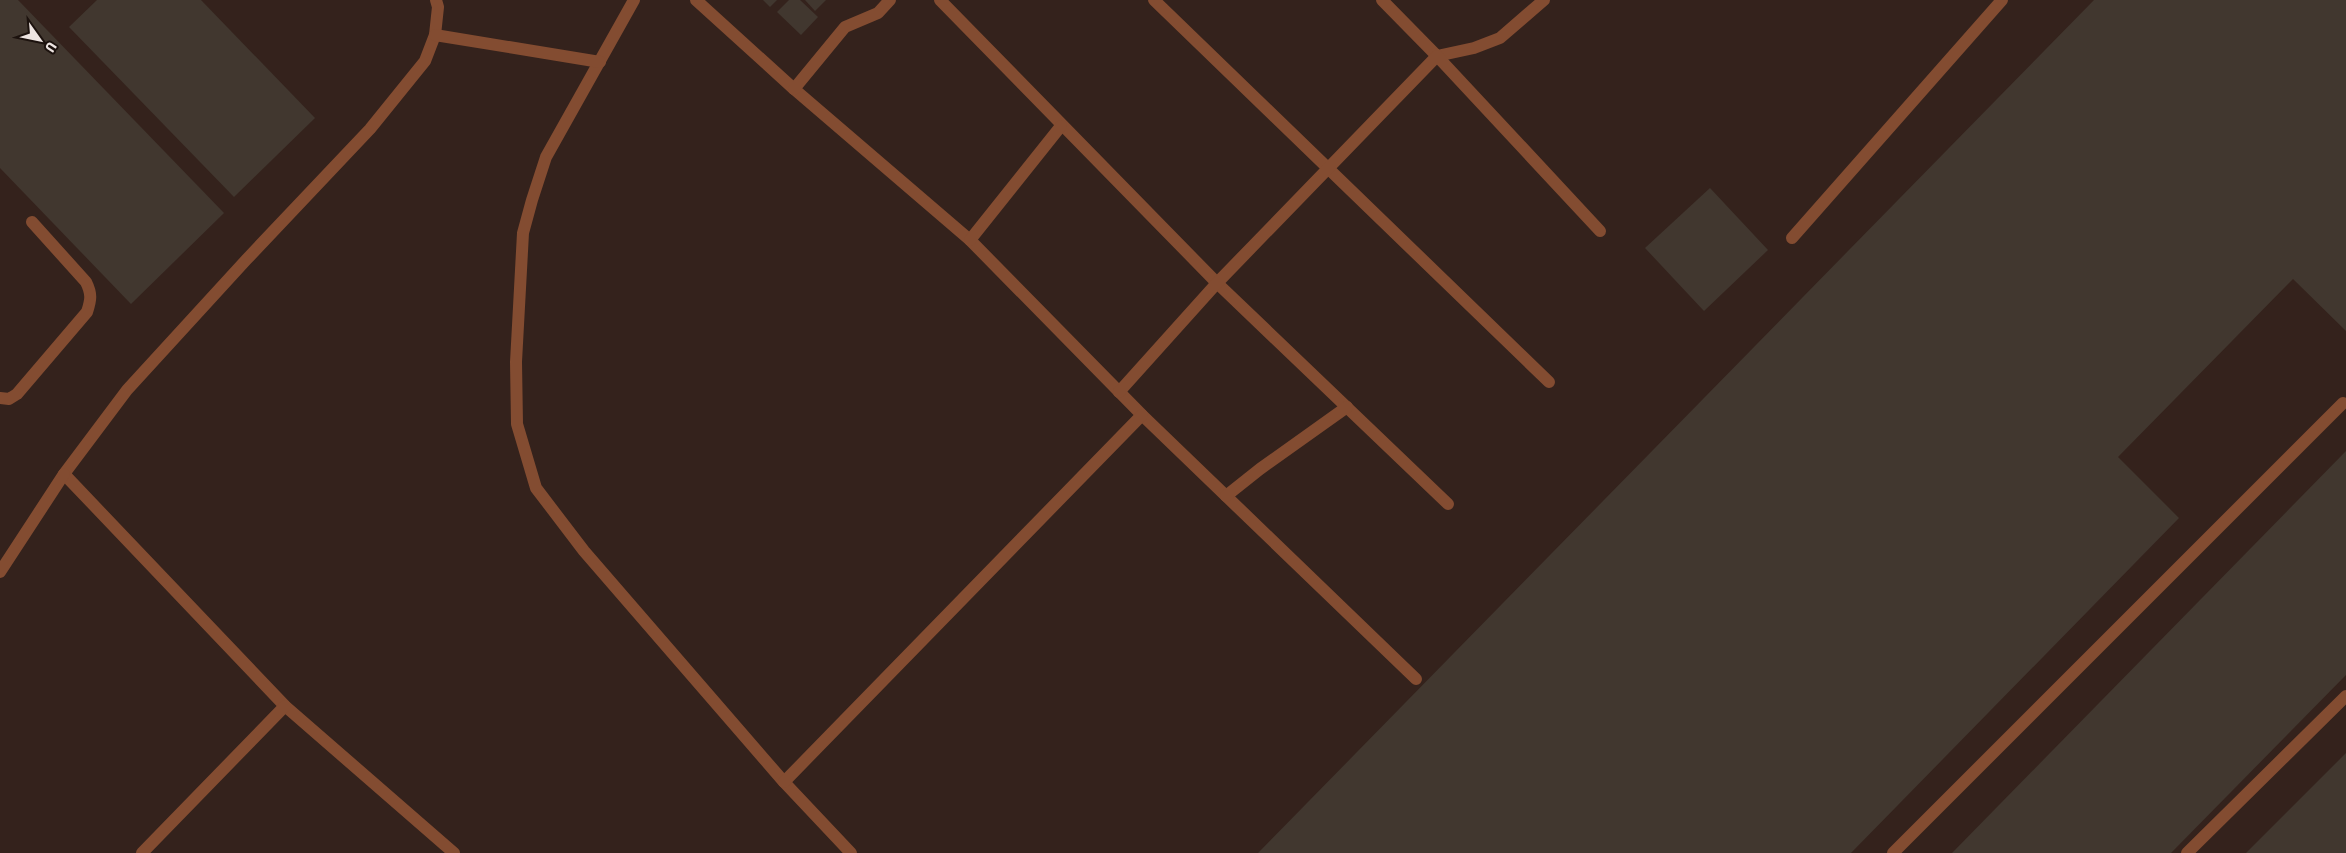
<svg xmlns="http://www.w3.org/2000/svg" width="2346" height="853" viewBox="0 0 2346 853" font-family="'Asap Condensed',sans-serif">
	<rect width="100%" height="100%" fill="#261b17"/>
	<rect fill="#34221c" x="0" y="0" width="2346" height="853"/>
	<g fill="#41372f">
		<polygon points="0,0 18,0 224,213 131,304 0,168"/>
		<polygon points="97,0 201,0 315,118 234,197 69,27"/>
		<polygon points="763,0 777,0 770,7"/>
		<polygon points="789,0 800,0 818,17 801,35 777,12"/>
		<polygon points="805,0 826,0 815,11"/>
		<polygon points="2094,0 2346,0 2346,331 2293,279 2118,457 2179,518 1851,853 1258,853"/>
		<polygon points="1710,188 1768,250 1704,311 1645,248"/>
		<polygon points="2346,451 2346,675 2171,853 1952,853"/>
		<polygon points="2346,753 2346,853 2246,853"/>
	</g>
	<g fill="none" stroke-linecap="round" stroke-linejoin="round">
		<g stroke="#834c31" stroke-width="12">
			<polyline points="436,0 438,7 435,35 425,61 370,129 246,260 127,390 64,474 285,706 454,853"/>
			<polyline points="634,0 546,157 532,200 523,233 516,362 517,424 536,488 584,551 784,782 851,853"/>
			<polyline points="696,0 794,89 970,240 1142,415 1416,679"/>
			<polyline points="940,0 1217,283 1448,504"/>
			<polyline points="1154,0 1549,382"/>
			<polyline points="1382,0 1437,56 1474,48 1500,38 1544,0"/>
			<polyline points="435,35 600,62"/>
			<polyline points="794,89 845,27 878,13 890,0"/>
			<polyline points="1792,238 2002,0"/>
			<polyline points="970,240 1061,126"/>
			<polyline points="1119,392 1217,283 1437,56 1600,231"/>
			<path d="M0 398 9 399 17 394 87 312C91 300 92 294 86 282L32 222"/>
			<polyline points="1226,496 1260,469 1347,407"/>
			<polyline points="0,572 64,474"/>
			<polyline points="784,782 1142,415"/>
			<polyline points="142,853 285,706"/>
			<polyline points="1893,853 2343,403"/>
			<polyline points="2187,853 2346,696"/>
		</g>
	</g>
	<g transform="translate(40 40) rotate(123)" stroke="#1c120e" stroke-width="4" paint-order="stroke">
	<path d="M0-4L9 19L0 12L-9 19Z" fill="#ede4e1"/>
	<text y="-8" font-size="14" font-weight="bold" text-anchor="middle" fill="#ede4e1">U</text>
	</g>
</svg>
